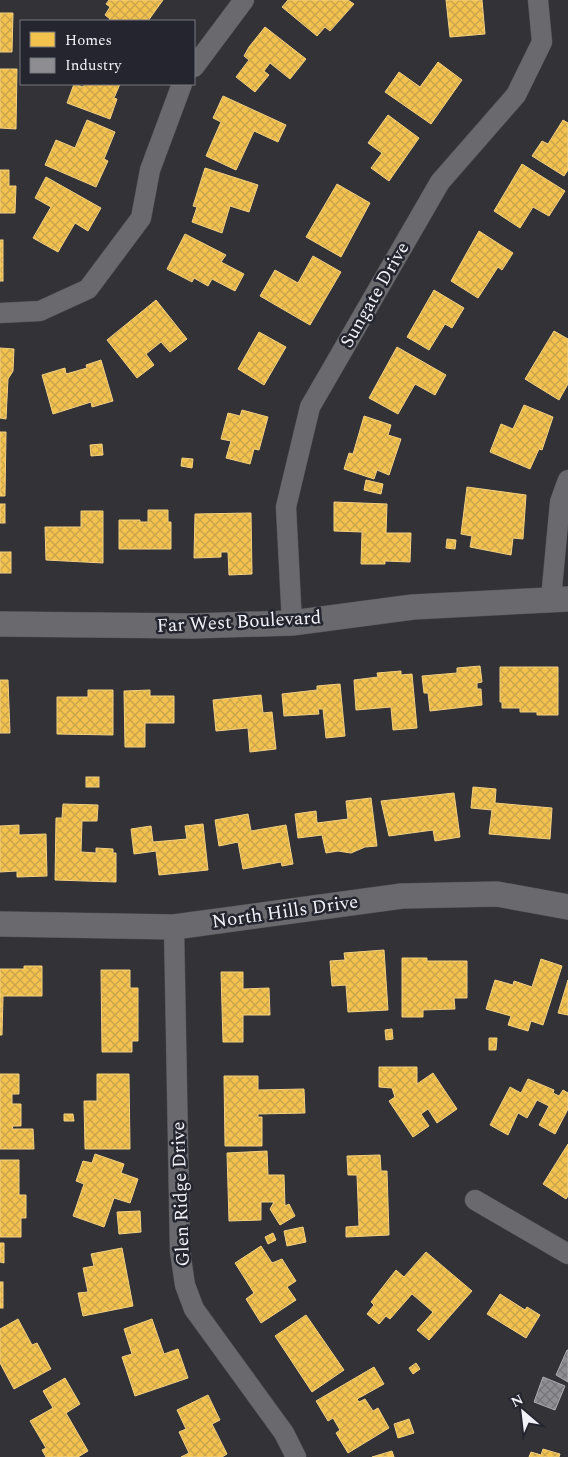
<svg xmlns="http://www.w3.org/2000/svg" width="568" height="1457" viewBox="0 0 568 1457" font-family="Spectral,serif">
	<defs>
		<pattern id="homes-cross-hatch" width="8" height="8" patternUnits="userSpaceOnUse" patternTransform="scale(1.25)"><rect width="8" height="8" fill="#f2c14e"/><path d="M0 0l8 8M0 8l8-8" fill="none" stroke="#c8a34d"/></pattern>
		<pattern id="industry-cross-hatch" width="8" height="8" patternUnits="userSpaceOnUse" patternTransform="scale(1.25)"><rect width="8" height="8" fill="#8d8d92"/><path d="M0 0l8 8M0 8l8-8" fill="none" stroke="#757579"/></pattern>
	</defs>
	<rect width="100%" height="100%" fill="#323237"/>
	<g fill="url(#homes-cross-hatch)" stroke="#f2cf81">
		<polygon points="109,0 108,0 163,0 148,21 109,21 110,19 105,15 110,7 106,4"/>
		<polygon points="288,0 348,0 354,4 330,31 325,27 317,36 282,7"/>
		<polygon points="446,0 482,0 485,34 450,37"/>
		<polygon points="0,13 13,13 12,52 0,52"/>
		<polygon points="265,27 306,59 290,79 270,63 264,71 269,75 255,92 236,77 249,60 244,56 249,47"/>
		<polygon points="438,62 462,80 431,124 385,92 399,72 420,87"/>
		<polygon points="0,69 17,69 16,129 0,128"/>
		<polygon points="74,84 83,87 85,84 120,84 114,98 117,99 110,119 67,103"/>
		<polygon points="223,96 286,125 278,142 254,131 236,170 206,156 221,122 213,118"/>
		<polygon points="388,115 419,138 389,181 371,168 382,153 368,143"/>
		<polygon points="87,120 115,132 104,159 108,161 96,187 45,165 56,140 75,148"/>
		<polygon points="563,120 568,123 568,170 564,176 532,156 542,141 548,144"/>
		<polygon points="522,164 565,191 549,216 533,207 520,228 494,211"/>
		<polygon points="205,168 258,185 249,212 230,206 222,233 192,222 197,207 193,206"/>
		<polygon points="0,170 9,170 9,186 16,186 15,213 0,213"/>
		<polygon points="46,177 101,208 88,231 75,223 58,252 33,238 51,207 35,198"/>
		<polygon points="337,184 370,203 341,257 306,237"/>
		<polygon points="479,231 513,253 502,270 498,267 478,298 451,281"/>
		<polygon points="185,234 226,255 221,262 244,274 235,291 212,279 208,286 194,278 192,282 167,269"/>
		<rect x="0" y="240" width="3" height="41"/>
		<polygon points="313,256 341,272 310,325 260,296 275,270 298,283"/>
		<polygon points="434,290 464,308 452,328 445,324 429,350 407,337"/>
		<polygon points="156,300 187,339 170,352 161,342 146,354 154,365 137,378 107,340"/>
		<polygon points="554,331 568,339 568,384 559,400 525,379"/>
		<polygon points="259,332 286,347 264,385 238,369"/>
		<polygon points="397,347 446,375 435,395 415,384 398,414 369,398"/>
		<polygon points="0,348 14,349 13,371 8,379 6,419 0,418"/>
		<polygon points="101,360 113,401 92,407 91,402 53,414 42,375 65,368 66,374 87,368 86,365"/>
		<polygon points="524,405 553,417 542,450 539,449 530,469 490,452 501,424 513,429"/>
		<polygon points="242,410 268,417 259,450 254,449 250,464 226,458 231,441 221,439 228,413 240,416"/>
		<polygon points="364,416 391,425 388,435 401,439 389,475 377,470 374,479 344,469 349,453 353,454"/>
		<polygon points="0,432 6,432 5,496 0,496"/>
		<polygon points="102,444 103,455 91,456 90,445"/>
		<polygon points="182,458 193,459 192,468 181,466"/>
		<polygon points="366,480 383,484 381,494 364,490"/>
		<polygon points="467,487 526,495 523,539 513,538 511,555 470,547 472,536 461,534"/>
		<polygon points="334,502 387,504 386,533 411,533 410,562 385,561 385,564 361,564 362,532 334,531"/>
		<rect x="0" y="504" width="5" height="19"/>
		<polygon points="148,510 168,510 168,522 171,522 171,549 119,549 119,520 140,520 140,522 148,522"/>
		<polygon points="81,511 103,511 103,563 46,560 45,527 81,527"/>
		<polygon points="251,513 252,574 229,575 228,552 221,552 221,557 194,558 195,514"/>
		<polygon points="447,539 456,540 455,549 446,548"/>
		<rect x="0" y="552" width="11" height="21"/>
		<polygon points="480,666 482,682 477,683 477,689 481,689 482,705 430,711 428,693 424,693 422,676 457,673 457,668"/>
		<polygon points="500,667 558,667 558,715 537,715 537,712 520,712 520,708 502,708 502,702 500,702"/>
		<polygon points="401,671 401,675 412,674 417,728 393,730 391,707 356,710 354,680 378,677 377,673"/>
		<polygon points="0,680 8,680 10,733 0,733"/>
		<polygon points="340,684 345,736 326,738 323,709 318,709 319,714 284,716 282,694 317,690 317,686"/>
		<polygon points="88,690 113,690 113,735 57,734 57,697 88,697"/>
		<polygon points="150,690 150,696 174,696 174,723 145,723 145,747 125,747 124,691"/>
		<polygon points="261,695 263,713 272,712 276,749 250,752 248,728 216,731 213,700"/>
		<rect x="86" y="777" width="13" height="10"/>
		<polygon points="473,787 496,789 495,803 552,808 550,839 489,834 492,810 471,808"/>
		<polygon points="454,793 460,837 435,841 433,830 389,836 381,801"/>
		<polygon points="371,798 377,846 365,847 351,853 338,851 326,853 322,835 298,838 295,814 316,811 317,823 348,819 346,801"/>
		<polygon points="63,804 98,805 97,821 82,821 81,852 96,853 96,848 113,849 113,853 116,853 116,882 55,880 56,818 62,818"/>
		<polygon points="248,814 251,831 286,825 293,864 282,866 281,862 243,869 238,842 219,846 215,820"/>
		<polygon points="203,824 208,870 159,875 156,851 134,854 131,829 151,826 153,842 187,839 185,826"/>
		<polygon points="19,825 19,835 46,834 47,876 17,877 17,871 0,872 0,826"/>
		<polygon points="384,950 388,1010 348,1012 346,985 332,986 330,961 345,960 344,953"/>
		<polygon points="402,958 427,958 427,961 467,961 467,998 454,998 455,1009 423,1010 423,1017 402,1017"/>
		<polygon points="541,959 562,966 543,1025 531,1021 528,1031 508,1025 511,1016 486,1009 495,980 513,985 514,981 532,987"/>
		<polygon points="24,966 42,966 42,996 3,996 2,1035 0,1035 0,969 24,969"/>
		<polygon points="101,970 130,970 130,988 138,988 138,1041 132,1041 132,1052 102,1052"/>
		<polygon points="221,972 243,972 243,989 269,988 270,1015 243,1015 243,1042 223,1042"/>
		<polygon points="568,980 568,1015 558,1013"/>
		<polygon points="392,1029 393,1039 386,1040 385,1030"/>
		<polygon points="489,1038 497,1038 496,1050 489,1050"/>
		<polygon points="379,1067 417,1067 417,1084 433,1073 457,1109 437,1123 428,1109 421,1114 429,1126 413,1137 389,1101 395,1097 392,1088 379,1087"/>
		<polygon points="0,1074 19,1074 19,1094 12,1094 12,1104 21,1104 21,1126 13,1126 12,1129 33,1129 34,1149 0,1149"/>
		<polygon points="97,1074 129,1074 130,1149 85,1149 84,1101 97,1101"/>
		<polygon points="224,1076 258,1076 258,1090 304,1089 305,1113 258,1114 258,1117 262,1117 262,1146 225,1146"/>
		<polygon points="528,1079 554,1090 553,1093 559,1096 563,1090 568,1093 568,1109 555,1134 539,1125 549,1106 537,1100 527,1118 518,1113 508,1135 490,1125 510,1087 521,1093"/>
		<polygon points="64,1114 73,1114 74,1121 64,1121"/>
		<polygon points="568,1144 568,1196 566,1199 543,1184"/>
		<polygon points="267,1151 268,1175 284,1175 285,1206 289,1204 295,1216 280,1225 270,1209 274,1202 261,1202 261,1220 229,1221 227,1153"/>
		<polygon points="95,1154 124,1164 121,1173 138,1179 130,1203 114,1198 104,1227 73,1216 84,1184 76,1181 83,1161 92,1163"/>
		<polygon points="380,1155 381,1171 387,1171 389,1235 346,1237 346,1227 359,1226 357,1175 348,1175 347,1156"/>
		<polygon points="0,1160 19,1160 19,1195 26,1195 26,1218 21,1218 21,1237 0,1237"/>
		<polygon points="140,1211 141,1232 119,1234 117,1212"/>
		<polygon points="303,1227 306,1242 287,1246 284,1231"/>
		<polygon points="273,1233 276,1240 268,1244 265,1237"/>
		<polygon points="0,1243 4,1243 4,1263 0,1262"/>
		<polygon points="261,1246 272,1263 282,1259 296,1281 287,1287 296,1300 261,1323 246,1299 254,1293 235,1263"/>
		<polygon points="122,1248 133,1306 83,1316 78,1293 88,1292 83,1268 94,1266 91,1254"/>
		<polygon points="426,1252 472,1291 429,1340 417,1330 433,1312 412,1294 390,1319 386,1316 379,1324 367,1314 374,1305 371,1302 396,1270 404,1277"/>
		<rect x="0" y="1282" width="3" height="26"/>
		<polygon points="500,1294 525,1310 527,1307 540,1315 526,1338 487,1314"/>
		<polygon points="306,1315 344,1370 312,1392 275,1336"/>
		<polygon points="18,1319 32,1345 37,1343 51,1369 14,1389 0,1363 0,1329"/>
		<polygon points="152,1319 164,1354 178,1349 188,1378 135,1396 122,1357 132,1354 124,1329"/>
		<polygon points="416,1363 420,1369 413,1374 409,1368"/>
		<polygon points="374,1367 384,1384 357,1399 359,1402 365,1399 373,1411 378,1408 389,1428 348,1453 336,1433 340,1430 333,1418 328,1421 316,1401"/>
		<polygon points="65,1378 80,1404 66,1413 88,1451 78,1457 46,1457 42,1450 46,1448 30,1421 53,1408 43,1391"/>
		<polygon points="208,1395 220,1420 212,1424 227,1454 222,1457 181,1457 189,1453 179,1432 186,1429 177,1410"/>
		<polygon points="409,1419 414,1433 398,1438 394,1424"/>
		<polygon points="543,1449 560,1454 559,1457 529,1457 531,1452 541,1455"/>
		<polygon points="392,1451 394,1457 372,1457"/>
	</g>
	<g fill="url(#industry-cross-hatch)" stroke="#ababb1">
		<polygon points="567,1350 568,1350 568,1382 556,1375"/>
		<polygon points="543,1377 565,1386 555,1410 534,1402"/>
	</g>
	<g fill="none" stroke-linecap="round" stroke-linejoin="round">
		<defs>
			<g id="minor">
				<polyline points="194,67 244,0"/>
				<polyline points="0,313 40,311 88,289 141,218 150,170 182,84"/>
				<polyline points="551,599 560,502 568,480"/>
				<polyline points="292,623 286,507 310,407 440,182 516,95 542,42 538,0"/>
				<polyline points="174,927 180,1251 185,1285 194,1309 284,1433 296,1457"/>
				<polyline points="475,1200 568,1254"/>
			</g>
			<g id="tertiary">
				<polyline points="0,624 192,626 292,623 413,607 568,599"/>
				<polyline points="0,924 174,927 402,896 497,894 568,907"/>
			</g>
		</defs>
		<use href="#minor" stroke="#4e4e52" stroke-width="21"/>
		<use href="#tertiary" stroke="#4e4e52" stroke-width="26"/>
		<use href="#minor" stroke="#69696e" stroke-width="20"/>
		<use href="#tertiary" stroke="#69696e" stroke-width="25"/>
	</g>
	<g text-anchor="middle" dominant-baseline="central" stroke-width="5" stroke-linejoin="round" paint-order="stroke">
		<g font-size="19" fill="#f1f1f8" stroke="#25252f">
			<text transform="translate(375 295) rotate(-60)">Sungate Drive</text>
			<text transform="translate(239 622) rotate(-3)">Far West Boulevard</text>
			<text transform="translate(285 912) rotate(-8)">North Hills Drive</text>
			<text transform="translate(181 1194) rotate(-92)">Glen Ridge Drive</text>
		</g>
	</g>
	<rect x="20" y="20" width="175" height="65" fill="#25252f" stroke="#77777f"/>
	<rect x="30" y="32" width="25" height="15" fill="#f2c14e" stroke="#77777f"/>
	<text x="65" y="45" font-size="15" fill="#f1f1f8">Homes</text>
	<rect x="30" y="58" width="25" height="15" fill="#8d8d92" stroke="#77777f"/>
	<text x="65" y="70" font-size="15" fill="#f1f1f8">Industry</text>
	<g transform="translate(523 1412) rotate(332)" stroke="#25252f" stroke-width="4" paint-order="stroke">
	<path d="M0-4L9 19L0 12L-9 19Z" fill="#f1f1f8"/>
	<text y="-8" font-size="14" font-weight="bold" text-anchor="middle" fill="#f1f1f8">N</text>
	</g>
</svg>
